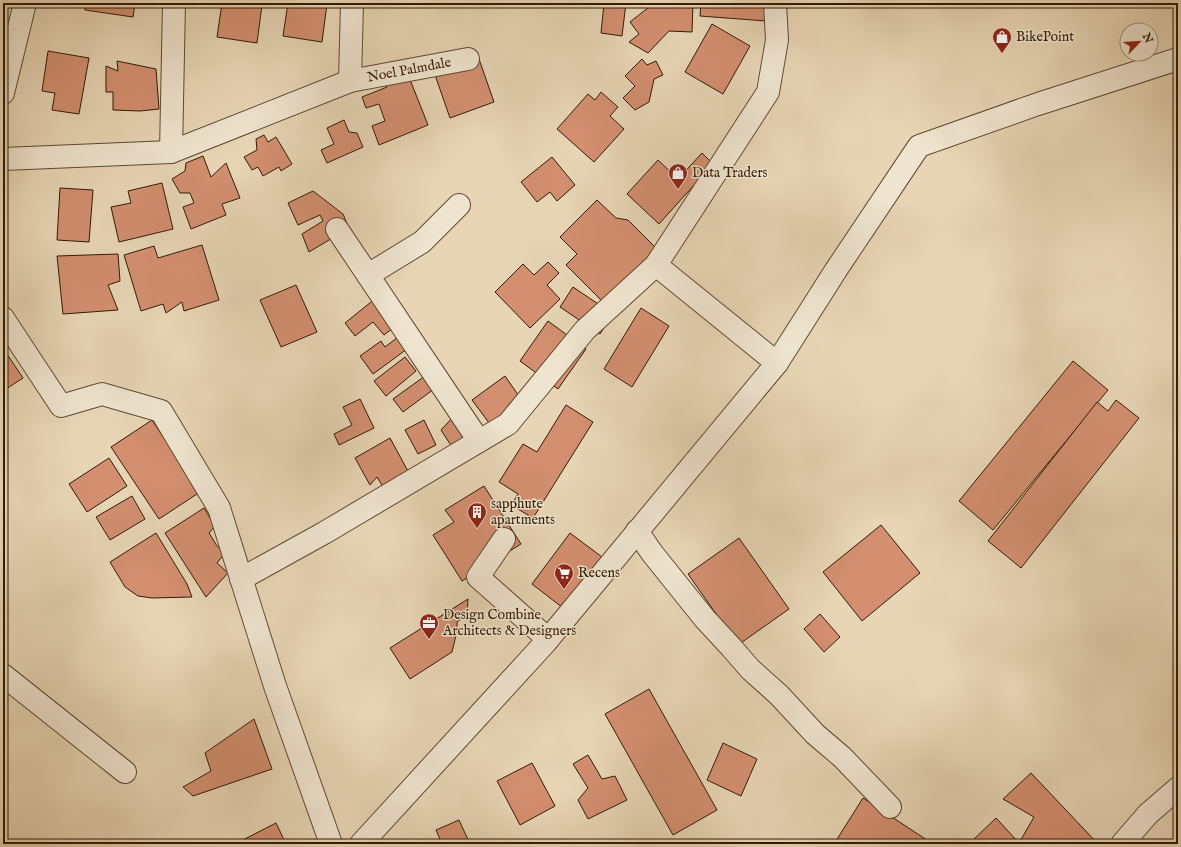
<svg xmlns="http://www.w3.org/2000/svg" width="1181" height="847" viewBox="0 0 1181 847" font-family="'IM FELL English',serif">
	<rect width="100%" height="100%" fill="#e7d5b5"/>
	<filter id="stains"><feTurbulence type="fractalNoise" baseFrequency=".005" numOctaves="4"/><feColorMatrix values="0 0 0 0 .2 0 0 0 0 .09 0 0 0 0 .02 0 0 0 .5 -.17"/></filter>
	<radialGradient id="worn" r=".72"><stop offset=".6" stop-color="#630" stop-opacity="0"/><stop offset="1" stop-color="#630" stop-opacity=".3"/></radialGradient>
	<g fill="#d38f70" stroke="#311b05">
		<polygon points="85,3 135,3 133,17 85,10"/>
		<polygon points="222,3 251,3 262,5 257,43 217,37"/>
		<polygon points="288,3 327,4 322,42 283,36"/>
		<polygon points="604,3 626,3 622,36 601,33"/>
		<polygon points="654,3 693,3 692,32 669,31 648,53 629,42 639,34 630,22"/>
		<polygon points="701,3 767,3 766,21 700,16"/>
		<polygon points="712,24 750,46 723,94 685,72"/>
		<polygon points="48,51 89,58 79,114 52,110 55,93 42,91"/>
		<polygon points="479,59 494,102 450,118 435,75"/>
		<polygon points="642,59 647,65 656,61 663,75 654,79 649,102 635,110 623,98 635,86 625,76"/>
		<polygon points="117,61 156,69 159,109 140,111 113,110 113,92 106,92 106,66 118,71"/>
		<polygon points="407,72 428,125 379,145 372,126 385,121 379,104 366,108 362,97 387,87 384,81"/>
		<polygon points="601,92 618,107 610,116 624,129 594,162 557,129 588,94 595,100"/>
		<polygon points="344,120 349,132 357,133 363,147 327,163 321,150 334,144 327,128"/>
		<polygon points="264,135 268,142 276,137 292,164 281,171 279,167 263,176 258,167 252,170 244,157 257,150 256,139"/>
		<polygon points="702,153 713,164 659,224 627,194 658,160 678,179"/>
		<polygon points="203,156 211,177 226,163 240,198 222,204 226,215 191,229 183,207 194,203 190,193 180,193 172,179 185,171 186,163"/>
		<polygon points="552,157 575,185 557,201 550,192 537,202 521,182"/>
		<polygon points="162,183 173,229 119,242 111,207 131,203 128,191"/>
		<polygon points="60,188 93,190 89,242 57,240"/>
		<polygon points="313,191 343,214 349,228 309,252 302,234 323,221 320,215 298,225 288,203"/>
		<polygon points="597,200 616,218 628,220 657,249 604,303 566,265 577,254 560,237"/>
		<polygon points="202,245 219,300 184,311 182,302 166,313 163,304 141,311 124,255 154,246 158,258"/>
		<polygon points="118,254 120,281 108,285 118,310 63,314 57,256"/>
		<polygon points="548,262 559,273 547,285 560,299 530,328 495,292 523,264 534,275"/>
		<polygon points="296,285 317,332 281,347 260,300"/>
		<polygon points="573,287 613,314 600,334 560,307"/>
		<polygon points="376,298 397,325 384,335 373,322 355,336 345,323"/>
		<polygon points="641,308 669,326 632,387 604,369"/>
		<polygon points="548,321 586,349 558,389 520,361"/>
		<polygon points="398,337 407,349 373,374 360,356 381,341 385,347"/>
		<polygon points="3,348 23,378 3,391"/>
		<polygon points="405,357 416,371 386,396 374,381"/>
		<polygon points="1073,361 1108,390 993,530 959,501"/>
		<polygon points="425,376 434,389 403,412 393,399"/>
		<polygon points="505,376 530,412 498,435 472,400"/>
		<polygon points="360,399 374,428 339,445 334,434 352,425 343,407"/>
		<polygon points="1116,400 1139,418 1021,568 988,541 1097,402 1108,411"/>
		<polygon points="566,405 593,422 533,518 511,505 518,494 499,482 523,444 537,452"/>
		<polygon points="454,416 467,438 452,447 441,430"/>
		<polygon points="152,420 200,492 159,519 111,447"/>
		<polygon points="424,420 436,445 418,454 405,430"/>
		<polygon points="390,438 409,473 383,487 377,477 370,485 355,458"/>
		<polygon points="109,458 127,486 87,512 69,484"/>
		<polygon points="484,486 521,544 462,581 433,535 454,522 445,510"/>
		<polygon points="132,496 145,519 110,540 96,517"/>
		<polygon points="204,508 215,526 209,533 217,546 225,553 217,563 228,573 206,597 165,533"/>
		<polygon points="881,525 920,573 862,621 823,572"/>
		<polygon points="156,533 187,584 192,597 152,598 138,596 125,587 110,562"/>
		<polygon points="570,533 602,557 563,608 532,584"/>
		<polygon points="739,538 789,609 738,645 688,574"/>
		<polygon points="468,599 467,615 457,622 457,631 452,652 410,679 390,648"/>
		<polygon points="820,614 840,637 824,652 804,629"/>
		<polygon points="649,689 717,810 673,835 605,714"/>
		<polygon points="254,719 272,769 193,796 183,787 211,771 205,753"/>
		<polygon points="723,743 757,759 741,796 707,780"/>
		<polygon points="588,755 602,779 615,776 627,800 588,819 578,800 588,788 573,764"/>
		<polygon points="532,763 555,806 520,825 497,781"/>
		<polygon points="1031,773 1098,844 977,844 973,840 996,818 1019,843 1034,817 1003,799"/>
		<polygon points="863,798 933,844 834,844"/>
		<polygon points="459,820 470,844 442,844 436,830"/>
		<polygon points="276,823 286,844 235,844"/>
	</g>
	<g fill="none" stroke-linecap="round" stroke-linejoin="round">
		<defs>
			<g id="street">
				<path id="s1" d="M350 81 468 59"/>
				<polyline points="3,93 25,3"/>
				<polyline points="171,152 174,3"/>
				<polyline points="3,159 171,152 350,81 352,3"/>
				<polyline points="337,229 479,441"/>
				<polyline points="656,265 777,363"/>
				<polyline points="368,275 422,242 459,205"/>
				<polyline points="3,318 61,406 102,394 161,411 219,508 275,686 331,844"/>
				<polyline points="637,531 652,553 705,619 731,647 750,669 779,695 815,734 842,757 890,807"/>
				<polyline points="504,539 478,577 548,639"/>
				<polyline points="241,579 324,533 508,424 585,330 656,265 768,92 777,40 775,3"/>
				<polyline points="3,675 125,772"/>
				<polyline points="361,844 545,643 777,363 836,270 919,146 1038,104 1178,59"/>
				<polyline points="1122,844 1148,814 1178,788"/>
			</g>
		</defs>
		<use href="#street" stroke="#5e4a31" stroke-width="24"/>
		<use href="#street" stroke="#efe4cf" stroke-width="22"/>
	</g>
	<defs>
		<symbol id="shop-pin" viewBox="-11 -11 22 30"><path d="M0 17L-7.5 6A9.5 9.5 0 1 1 7.5 6Z" fill="#8f2418" stroke="#efe4cf"/><path d="M-5-2.5h2.3a2.7 3.5 0 0 1 5.4 0H5L5.5 6h-11ZM-1.5-2.5h3a1.5 2.3 0 0 0-3 0Z" fill="#fff"/></symbol>
		<symbol id="building-pin" viewBox="-11 -11 22 30"><path d="M0 17L-7.5 6A9.5 9.5 0 1 1 7.5 6Z" fill="#8f2418" stroke="#efe4cf"/><path d="M-4-6H4V6H1V3H-1V6H-4ZM-2.5-4.3h1.7v1.8h-1.7ZM.8-4.3h1.7v1.8H.8ZM-2.5-1h1.7V.8h-1.7ZM.8-1h1.7V.8H.8Z" fill="#fff"/></symbol>
		<symbol id="supermarket-pin" viewBox="-11 -11 22 30"><path d="M0 17L-7.5 6A9.5 9.5 0 1 1 7.5 6Z" fill="#8f2418" stroke="#efe4cf"/><path d="M-6-5.5h2.5l.6 2H6L4.5 2H-2.5L-4.4-4H-6ZM-1.5 3.2a1.3 1.3 0 1 0 .1 0ZM3 3.2a1.3 1.3 0 1 0 .1 0Z" fill="#fff"/></symbol>
		<symbol id="office-pin" viewBox="-11 -11 22 30"><path d="M0 17L-7.5 6A9.5 9.5 0 1 1 7.5 6Z" fill="#8f2418" stroke="#efe4cf"/><path d="M-6-3h4V-5.5h4V-3h4V5H-6ZM-1-4.5V-3h2v-1.5ZM-6 0V1H6V0Z" fill="#fff"/></symbol>
	</defs>
	<g fill-rule="evenodd">
		<use href="#shop-pin" x="991" y="26" width="22" height="30"/>
		<use href="#shop-pin" x="667" y="162" width="22" height="30"/>
		<use href="#building-pin" x="466" y="501" width="22" height="30"/>
		<use href="#supermarket-pin" x="553" y="562" width="22" height="30"/>
		<use href="#office-pin" x="418" y="612" width="22" height="30"/>
	</g>
	<g text-anchor="middle" dominant-baseline="central" stroke-width="3" stroke-linejoin="round" paint-order="stroke">
		<g font-size="14" fill="#311b05" stroke="#efe4cf" text-anchor="start">
			<text x="1016" y="37">BikePoint</text>
			<text x="692" y="173">Data Traders</text>
			<text x="491" y="504">sapphute<tspan x="491" dy="16">apartments</tspan></text>
			<text x="578" y="573">Recens</text>
			<text x="443" y="615">Design Combine<tspan x="443" dy="16">Architects &amp; Designers</tspan></text>
		</g>
		<g font-size="14" fill="#311b05" stroke="#efe4cf">
			<text stroke="none"><textPath href="#s1" startOffset="60">Noel Palmdale</textPath></text>
		</g>
	</g>
	<rect width="1181" height="847" fill="none" stroke="#e7d5b5" stroke-width="16"/>
	<rect x="4" y="4" width="1173" height="839" fill="none" stroke="#311b05" stroke-width="2"/>
	<rect x="8" y="8" width="1165" height="831" fill="none" stroke="#311b05"/>
	<g transform="translate(1139 42) rotate(65)"><circle r="19" fill="#efe4cf" stroke="#a3947e"/>
	<path d="M0-3L7 15L0 10L-7 15Z" fill="#8f2418"/>
	<text y="-6" font-size="11" font-weight="bold" text-anchor="middle" fill="#311b05">N</text>
	</g>
	<rect width="100%" height="100%" filter="url(#stains)"/>
	<rect width="100%" height="100%" fill="url(#worn)"/>
</svg>
